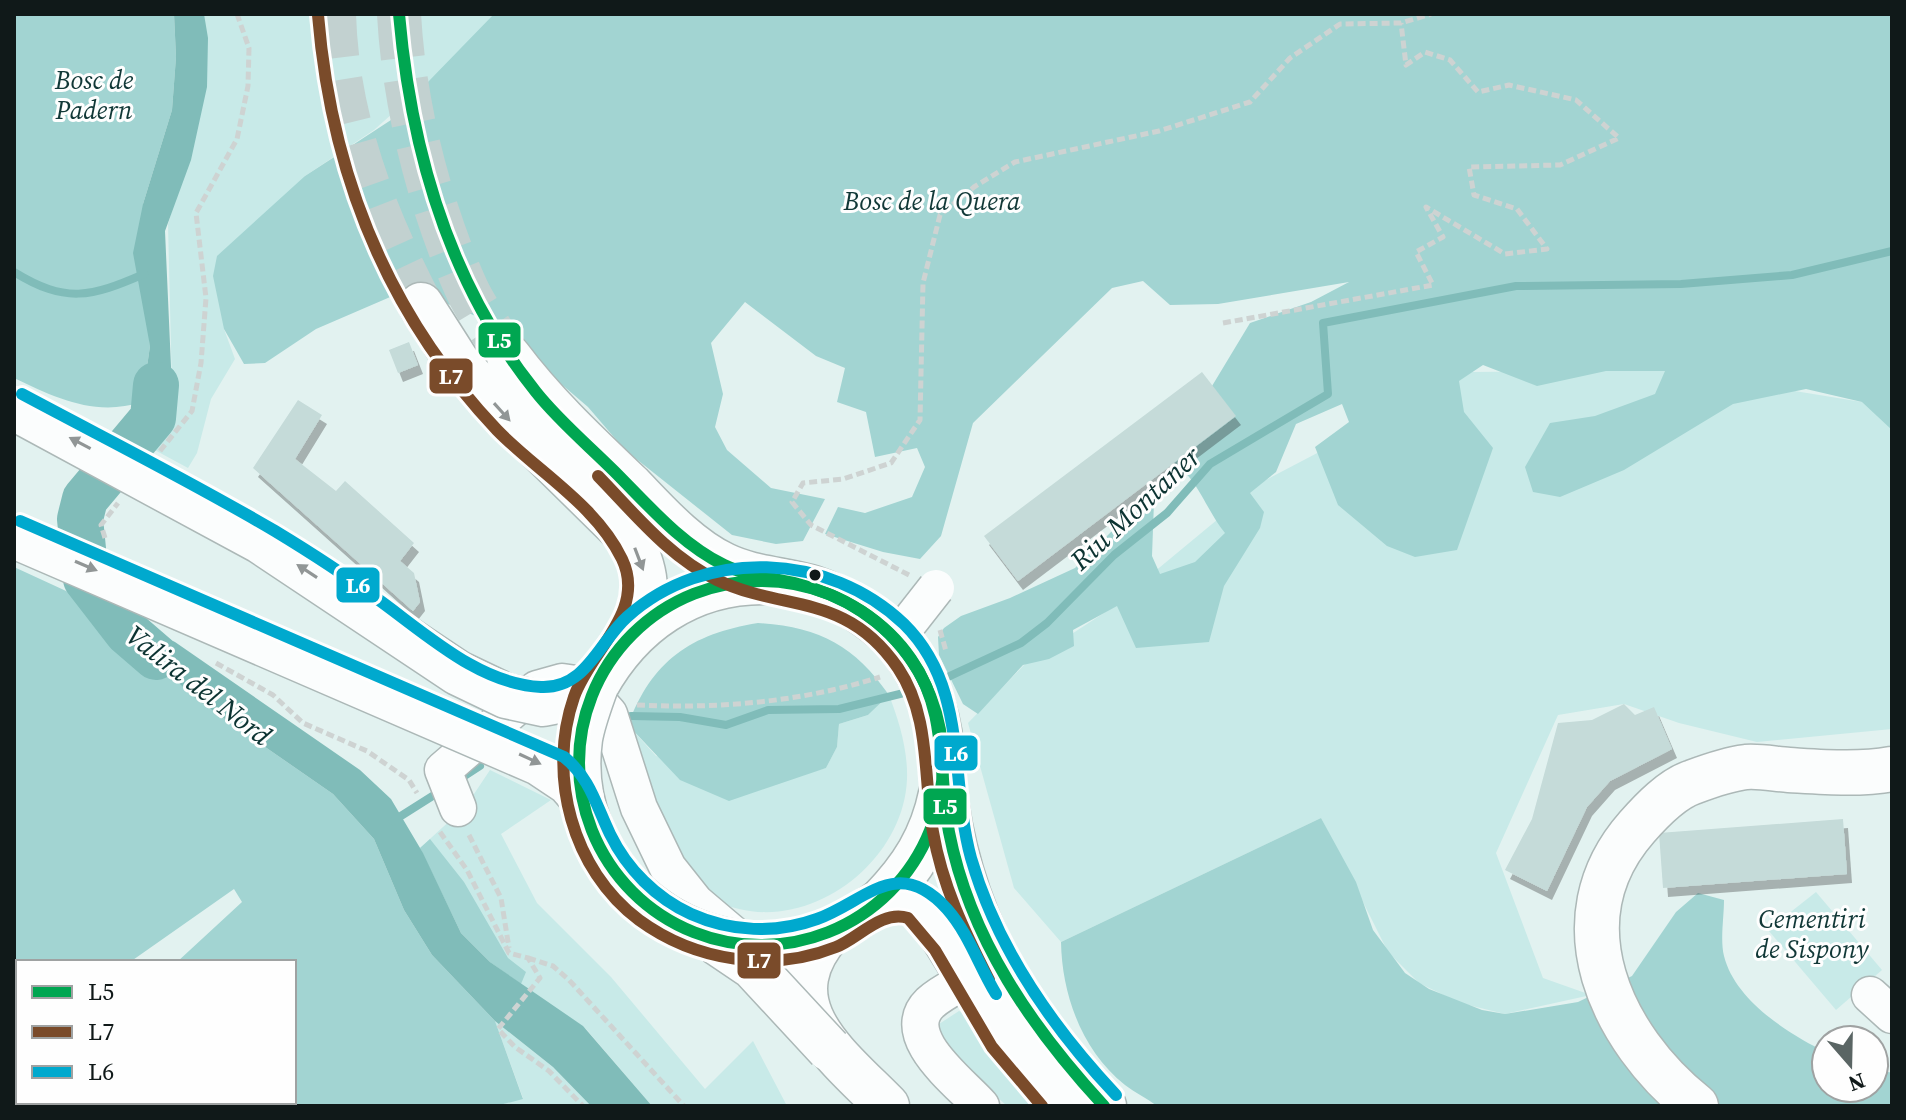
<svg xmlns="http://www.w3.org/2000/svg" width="1906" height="1120" viewBox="0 0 1906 1120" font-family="'Source Serif 4',serif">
	<defs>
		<filter id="shadow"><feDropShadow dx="5" dy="9" stdDeviation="0" flood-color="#0004"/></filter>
	</defs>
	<rect width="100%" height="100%" fill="#e2f2f0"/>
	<g fill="#c8eae8">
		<polygon points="203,14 504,14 374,130 305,176 224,329 235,359 211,399 197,453 188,468 151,448 172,389 168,224 177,194"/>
		<polygon points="1665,370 1862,402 1892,386 1892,729 1757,742 1679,723 1624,704 1558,715 1496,853 1543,978 1591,995 1505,1014 1460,1003 1419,983 1388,952 1321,818 1061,942 1014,888 968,723 1024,665 1107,611 1264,481 1472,372"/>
		<path d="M889 695C899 721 908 750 907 779 904 859 817 928 739 909 718 904 701 894 683 884L628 725 656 756 804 774 826 768 837 747 839 724 868 715Z"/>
		<polygon points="490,770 551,800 501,834 537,903 611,977 705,1089 753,1041 787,1106 652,1106 586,1029 490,962 420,848 466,806"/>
		<polygon points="1816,892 1882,970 1836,1010 1768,930"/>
		<polygon points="959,1011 967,1014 1044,1106 1007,1106 951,1055 936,1026"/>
		<polygon points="495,1021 553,1067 591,1106 496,1106 523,1098"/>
	</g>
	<g fill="#a2d4d2">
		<path d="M14 14H174L176 57 172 110 143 204 150 346 142 402C95 417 56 398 14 378Z"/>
		<path d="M494 14H1892V430L1862 402 1806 389 1733 404 1624 470 1560 497 1533 492 1525 467 1550 423 1595 416 1655 394 1665 371H1606L1537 386 1483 365 1459 381 1464 412 1493 448 1457 550 1415 557 1387 546 1338 505 1315 447 1349 422 1342 404 1296 424 1276 472 1250 493 1264 512 1260 528 1224 586 1209 642 1136 648 1117 606 1073 630 1074 646 1049 659 1023 665 978 714 963 704 939 655 938 637 944 628 961 616 1010 598 1075 568 1121 522 1154 502 1152 556 1160 574 1195 562 1225 533C1204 507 1198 476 1168 459L1250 323 1311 302 1349 282 1218 304 1170 305 1143 281 1112 288 973 423 941 536 920 559 883 552 825 534 838 507 865 513 912 497 925 467 917 448 875 457 866 412 837 402 845 368 816 356 745 302 711 343 723 394 715 427 727 450 771 488 825 499 803 541 776 544 732 535 625 450 588 407 525 353 503 328 448 304 425 282 316 329 265 363 244 364 224 329 213 276 217 256 305 176 391 120Z"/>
		<polygon points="14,567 90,602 196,699 333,794 374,839 404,910 432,955 495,1021 523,1099 496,1106 121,1106 122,1102 294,1102 294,962 177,962 242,902 234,889 130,962 18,962 18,1102 41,1102 41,1106 14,1106"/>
		<path d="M758 623C819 627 854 645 889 695L868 715 839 724 837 747 826 768 729 801 680 780 628 725C652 661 690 634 758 623Z"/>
		<path d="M1321 818 1356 882 1373 930 1405 973 1429 989 1482 1010 1505 1014 1578 1002 1632 976 1676 912 1698 893 1724 900C1724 917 1720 940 1724 956 1735 1000 1788 1034 1826 1052V1088H1874V1068L1892 1073V1106H1157C1147 1098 1135 1093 1125 1085 1082 1051 1062 995 1061 942Z"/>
		<polygon points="430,839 464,882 508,958 526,972 521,984 490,962 461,933 420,848"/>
	</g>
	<g fill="#80bcb9">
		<polygon points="174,14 204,14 208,38 207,87 191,160 165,231 172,389 151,448 117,430 142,402 150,346 133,253 143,204 172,110 176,57"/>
		<polygon points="90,602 175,642 360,770 391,799 423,853 461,933 490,962 583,1026 652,1106 591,1106 553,1067 495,1021 432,955 404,910 374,839 333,794 196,699"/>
	</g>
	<polygon fill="#e2f2f0" points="92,599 177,638 196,651 87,600"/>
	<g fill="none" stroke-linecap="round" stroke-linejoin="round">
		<g stroke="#80bcb9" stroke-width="8">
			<path d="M14 272C66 304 91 297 144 274"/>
			<polyline points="937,682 1021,643 1047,623 1114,555 1167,513 1210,464 1328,394 1323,323 1516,286 1681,284 1792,275 1892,251"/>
			<polyline points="631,716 680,717 726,725 768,710 839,709 912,691"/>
			<polyline points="457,781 480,766"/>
			<polyline points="393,821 442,790"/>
		</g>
		<polyline stroke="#80bcb9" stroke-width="46" points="156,657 127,632 86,579 80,519 85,499 153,418 156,385"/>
	</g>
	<g fill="#c5dbd9" filter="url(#shadow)">
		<polygon points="409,342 418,365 398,373 389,350"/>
		<polygon points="1202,372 1236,416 1018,581 984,536"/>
		<polygon points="298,400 322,415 295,459 336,491 345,481 414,543 400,561 414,573 420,602 413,611 253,468"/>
		<polygon points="1624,704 1635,715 1654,707 1672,749 1610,781 1587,807 1547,891 1505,870 1532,819 1558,723 1592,720"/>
		<polygon points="1843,819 1847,874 1663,888 1659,833"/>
	</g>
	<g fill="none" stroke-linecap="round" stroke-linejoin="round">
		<g stroke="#c2d1d0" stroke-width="44" stroke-dasharray="44 22" stroke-linecap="butt">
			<path d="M334 14C337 119 374 214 421 305"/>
			<path d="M399 14C404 104 428 200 464 283 475 309 494 333 509 357"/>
		</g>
		<defs>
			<g id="minor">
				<polyline points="458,808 443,770 537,689 562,682 583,685 609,714 639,808 668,868 695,902 741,941"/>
				<path d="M968 979C956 986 941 993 930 1003 896 1036 961 1083 981 1106"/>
				<polyline points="1870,995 1892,1015"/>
			</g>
			<path id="major" d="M1696 1106C1611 1038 1555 920 1637 827 1652 810 1672 789 1693 782 1709 776 1730 769 1746 767 1760 766 1775 769 1789 770 1823 772 1858 775 1892 769"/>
			<g id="highway">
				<path d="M421 305 458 363 511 421 630 538C651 579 649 599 628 639"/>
				<path d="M509 357C545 405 588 445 631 486 658 514 688 548 724 565 753 579 784 579 813 588 846 599 871 617 896 639"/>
				<path d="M596 686C631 623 689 582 763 582"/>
				<path d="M943 780C957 909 1014 1014 1104 1106"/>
				<polyline points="881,901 912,902 927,911 1002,1032 1064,1106"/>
				<path d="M881 901C912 869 932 838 941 794"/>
				<path d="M830 932C767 1005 837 1055 887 1106"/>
			</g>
		</defs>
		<use href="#minor" stroke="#acb8b7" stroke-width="39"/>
		<use href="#major" stroke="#acb8b7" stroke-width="47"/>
		<use href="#highway" stroke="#acb8b7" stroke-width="47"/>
		<g stroke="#ced3d2" stroke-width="5" stroke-dasharray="8 4" stroke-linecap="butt">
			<polyline points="1223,323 1433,285 1416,252 1443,237 1426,207 1505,254 1547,249 1517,209 1474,195 1469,167 1560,165 1619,138 1576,100 1509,85 1478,92 1450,60 1425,52 1406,65 1401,23"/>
			<polyline points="160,451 192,411 201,363 206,298 196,213 237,139 248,86 249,48 237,14"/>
			<polyline points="105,538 101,525 118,503"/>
			<polyline points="909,575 811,525 792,502 803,483 843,479 891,463 920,420 923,283 940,215 974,187 1015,162 1159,131 1250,102 1290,58 1340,24 1401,23 1431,14"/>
			<polyline points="940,630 946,651"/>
			<polyline points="216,663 273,695 303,723 367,751 409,780 417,793"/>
			<path d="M637 705C719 709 802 702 880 677"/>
			<polyline points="440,832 467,870 509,953 528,958 540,978 498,1029 515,1047 549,1071 583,1106"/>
			<polyline points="469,835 501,898 509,948"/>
			<polyline points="528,958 553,966 569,980 684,1106"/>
		</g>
		<use href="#minor" stroke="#fbfdfd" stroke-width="36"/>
		<use href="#major" stroke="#fbfdfd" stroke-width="44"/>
		<use href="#highway" stroke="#fbfdfd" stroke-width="44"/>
		<defs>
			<polyline id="minor-bridge" points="896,639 936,588"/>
			<g id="highway-bridge">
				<polyline points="14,408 260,541 458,673 506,696 543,704 579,697 596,686"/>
				<polyline points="14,536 539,763 569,783 582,798"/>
				<path d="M896 639C931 687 943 721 943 780"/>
				<path d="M596 686C590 703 583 721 580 739 563 864 679 965 800 941 830 935 856 919 881 901"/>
				<polyline points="716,942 753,967 829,1049"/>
			</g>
		</defs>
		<use href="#minor-bridge" stroke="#acb8b7" stroke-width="39" stroke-linecap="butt"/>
		<use href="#highway-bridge" stroke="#acb8b7" stroke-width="47" stroke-linecap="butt"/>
		<use href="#minor-bridge" stroke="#fbfdfd" stroke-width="36"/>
		<use href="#highway-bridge" stroke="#fbfdfd" stroke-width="44"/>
		<defs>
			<g id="bus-1">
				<path d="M399 14C411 151 449 284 536 392 559 421 588 445 614 471 648 505 681 544 724 565 747 576 773 578 798 584 843 595 885 621 911 659 948 711 938 773 949 832 970 939 1032 1028 1104 1106"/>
				<circle cx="761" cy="763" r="182"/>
			</g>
			<g id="bus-2">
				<path d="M318 15C331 173 387 314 497 430 538 472 596 505 622 559 647 611 590 651 574 697 547 775 572 870 639 920 695 961 771 973 836 947 859 938 881 910 908 918L935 950 992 1047 1042 1106"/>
				<path d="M598 476C634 513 669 557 717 580 785 612 846 592 898 668 931 717 923 777 933 832 942 885 965 933 989 980"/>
			</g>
			<g id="bus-3">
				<path d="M22 394C106 439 192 482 275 531 308 551 341 572 372 595 422 630 477 684 541 687 586 689 599 642 627 617 705 547 829 552 904 624 969 688 949 778 971 858 997 949 1052 1027 1116 1095"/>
				<path d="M20 521 564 757C590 778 596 805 610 834 627 869 656 898 691 914 731 932 776 934 817 919 865 902 897 854 947 909 969 934 979 966 996 994"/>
			</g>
		</defs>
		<use href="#bus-1" stroke="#fefefe" stroke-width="18"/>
		<use href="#bus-2" stroke="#fefefe" stroke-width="18"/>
		<use href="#bus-3" stroke="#fefefe" stroke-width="18"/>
		<use href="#bus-1" stroke="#00a651" stroke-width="12"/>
		<use href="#bus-2" stroke="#7a4b2a" stroke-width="12"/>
		<use href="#bus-3" stroke="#00a9ce" stroke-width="12"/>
	</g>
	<defs><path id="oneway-solid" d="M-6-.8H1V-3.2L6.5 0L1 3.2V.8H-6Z" transform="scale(2)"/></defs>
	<g fill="#919696">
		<use href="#oneway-solid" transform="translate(502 412) rotate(48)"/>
		<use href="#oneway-solid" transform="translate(80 443) rotate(-152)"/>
		<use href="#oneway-solid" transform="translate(639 559) rotate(69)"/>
		<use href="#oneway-solid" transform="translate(86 566) rotate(23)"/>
		<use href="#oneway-solid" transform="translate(307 571) rotate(-147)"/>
		<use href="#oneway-solid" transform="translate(530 759) rotate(25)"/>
	</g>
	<circle fill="#101919" stroke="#fefefe" stroke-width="3" cx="815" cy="575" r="7"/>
	<g text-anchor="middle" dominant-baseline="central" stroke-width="6" stroke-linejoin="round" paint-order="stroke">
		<g font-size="26" font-style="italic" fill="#113837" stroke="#fefefe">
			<text x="94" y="80">Bosc de<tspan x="94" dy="30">Padern</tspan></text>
			<text x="932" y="201">Bosc de la Quera</text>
			<text x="1812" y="919">Cementiri<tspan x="1812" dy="30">de Sispony</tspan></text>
		</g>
		<g font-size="28" font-style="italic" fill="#0c3332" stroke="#fefefe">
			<text transform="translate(1135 508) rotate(-43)">Riu Montaner</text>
			<text transform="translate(199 685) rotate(38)">Valira del Nord</text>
		</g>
	</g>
	<g stroke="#fefefe" stroke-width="3">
		<rect x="477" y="321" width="45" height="38" rx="8" fill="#00a651"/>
		<rect x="428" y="357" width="46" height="38" rx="8" fill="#7a4b2a"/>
		<rect x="335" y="566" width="46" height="38" rx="8" fill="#00a9ce"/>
		<rect x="933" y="734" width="46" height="38" rx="8" fill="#00a9ce"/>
		<rect x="922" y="787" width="46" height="39" rx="8" fill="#00a651"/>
		<rect x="736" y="941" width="46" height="39" rx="8" fill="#7a4b2a"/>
	</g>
	<g font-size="22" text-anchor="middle" font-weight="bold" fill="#fff">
		<text x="499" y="348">L5</text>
		<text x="451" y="384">L7</text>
		<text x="358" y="593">L6</text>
		<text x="956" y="761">L6</text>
		<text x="945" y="814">L5</text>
		<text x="759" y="968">L7</text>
	</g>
	<rect width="1906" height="1120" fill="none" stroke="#101919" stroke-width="32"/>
	<rect x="16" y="960" width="280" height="144" fill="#fefefe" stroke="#9fa2a2" stroke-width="2"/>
	<rect x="32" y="986" width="40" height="12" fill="#00a651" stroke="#9fa2a2" stroke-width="2"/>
	<text x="88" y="1000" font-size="24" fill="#101919">L5</text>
	<rect x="32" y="1026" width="40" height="12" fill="#7a4b2a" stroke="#9fa2a2" stroke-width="2"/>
	<text x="88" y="1040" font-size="24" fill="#101919">L7</text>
	<rect x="32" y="1066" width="40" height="12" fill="#00a9ce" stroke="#9fa2a2" stroke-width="2"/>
	<text x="88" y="1080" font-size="24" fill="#101919">L6</text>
	<g transform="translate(1850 1064) rotate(160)"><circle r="38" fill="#fefefe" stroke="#9fa2a2" stroke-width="2"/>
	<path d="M0-6L14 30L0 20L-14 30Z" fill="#5a6564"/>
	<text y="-12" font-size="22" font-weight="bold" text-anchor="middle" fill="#101919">N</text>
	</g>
</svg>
